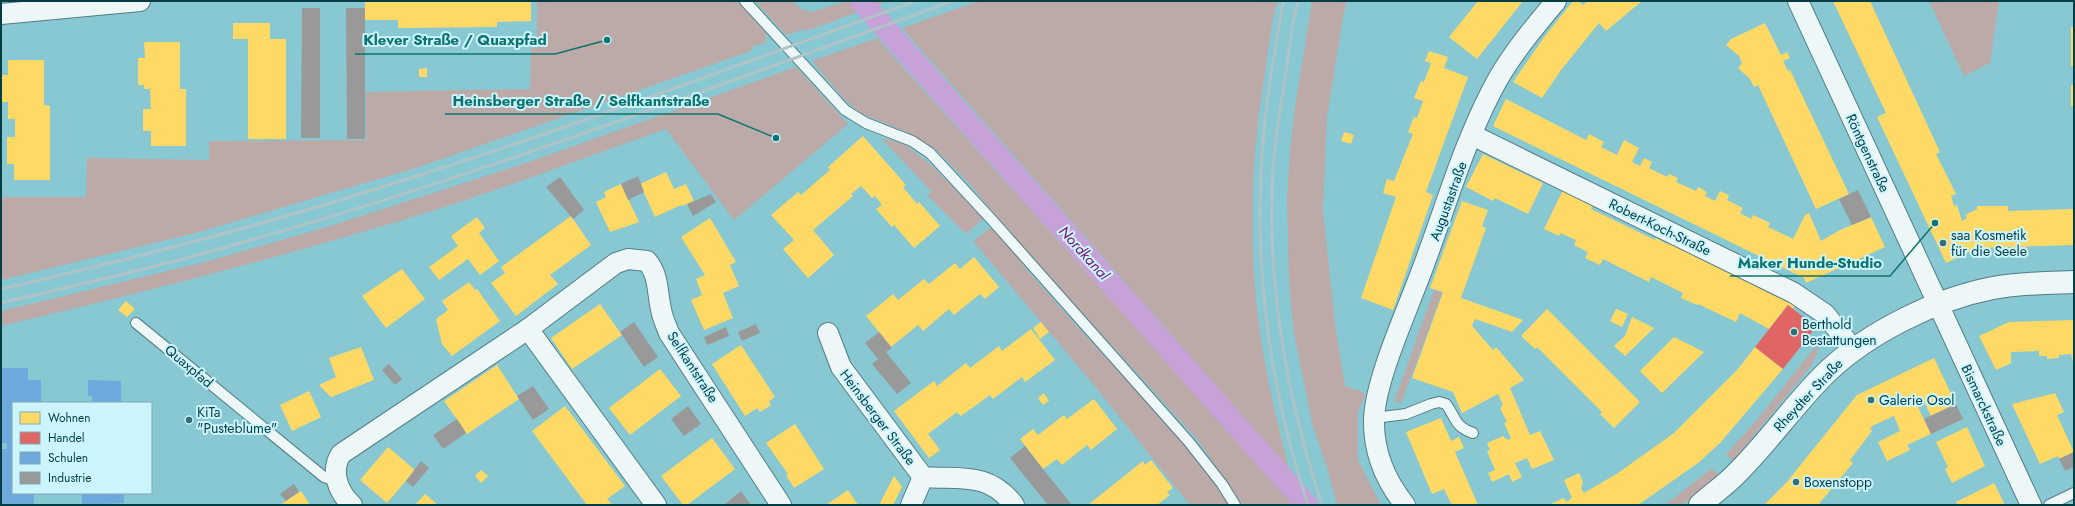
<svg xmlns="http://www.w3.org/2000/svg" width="2075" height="506" viewBox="0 0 2075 506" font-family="Jost,sans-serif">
	<rect width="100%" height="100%" fill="#88c8d2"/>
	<g fill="#bbaaa7">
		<polygon points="537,1 737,1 766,33 766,42 752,47 751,51 419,167 196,233 1,280 1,197 86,197 87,158 209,160 209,141 366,140 366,92 530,89 531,48 537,48"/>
		<polygon points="755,1 793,1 801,9 812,12 847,1 888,1 809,30 801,30 786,35"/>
		<path d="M979 1H1278C1271 22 1269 45 1266 67 1249 165 1247 270 1266 368 1272 402 1281 436 1289 469L902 28Z"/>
		<polygon points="1312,1 1347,1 1343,17 1327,118 1323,210 1335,324 1345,386 1363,392 1365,396 1358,411 1358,460 1381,505 1337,505 1327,468 1312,423 1294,334 1289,284 1287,197 1290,151 1295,106"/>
		<polygon points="1929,1 1999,1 1990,63 1964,76"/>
		<polygon points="877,38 1295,505 1244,505 1240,501 1196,438 1017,241 969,183 935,149 909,133 860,113 842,97 812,61"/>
		<path d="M796 67 848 124 734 220 666 129C588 156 511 186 432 211 290 255 146 292 1 326V311L205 262 330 226 526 163Z"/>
		<polygon points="881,138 904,144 930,164 984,218 966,234 927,195 932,192"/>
		<polygon points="990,228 999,234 1028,271 1075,324 1187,445 1229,505 1190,505 1089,379 973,241"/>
		<polygon points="1434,290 1442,293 1401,403 1394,402"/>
		<polygon points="1819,342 1816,356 1811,366 1733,461 1726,454 1756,421"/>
		<polygon points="1712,468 1718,475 1686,502 1682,505 1665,505"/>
	</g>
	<g fill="#ffd966">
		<polygon points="365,1 531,1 531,21 497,22 497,27 398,28 398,20 365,20"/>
		<polygon points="1478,1 1523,1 1477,59 1449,37"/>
		<polygon points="1573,1 1579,1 1583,5 1588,1 1642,1 1606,31 1599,23 1561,70 1542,98 1513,82 1545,36"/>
		<polygon points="1833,1 1870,1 1940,152 1936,154 1956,194 1951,196 1954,206 1957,205 1962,221 1967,218 1965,215 1977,209 1977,206 2008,206 2008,211 2074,209 2074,245 1978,248 1946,263 1877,117 1886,113"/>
		<polygon points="233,23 270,23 270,39 286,39 286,139 248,139 248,39 233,39"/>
		<polygon points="1765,23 1781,55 1787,52 1790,58 1783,61 1788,71 1790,70 1849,194 1816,209 1758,85 1754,87 1750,79 1738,68 1742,63 1739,56 1726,45 1731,39"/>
		<rect x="2071" y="27" width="3" height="39"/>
		<polygon points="144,42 180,42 180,89 186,89 186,146 151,146 151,131 143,131 143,109 151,109 150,89 144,89 144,85 138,85 138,58 145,58"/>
		<polygon points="1429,51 1448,57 1444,68 1468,77 1426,192 1433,195 1393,310 1361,298 1396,197 1383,193 1387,179 1394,181 1413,134 1408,132 1414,117 1417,118 1423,101 1414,98 1421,81 1424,82 1431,63 1425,61"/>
		<polygon points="8,60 44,60 44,105 50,106 50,180 14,180 14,164 7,164 7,137 15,137 15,119 8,119 8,102 1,102 1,75 8,75"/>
		<polygon points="427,68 427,77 419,77 419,69"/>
		<rect x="2071" y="85" width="3" height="21"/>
		<polygon points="1506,99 1586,140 1589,134 1604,142 1601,147 1617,155 1624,140 1639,148 1632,162 1640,166 1644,158 1652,162 1649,168 1667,177 1669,174 1678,178 1676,182 1696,191 1698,187 1707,192 1705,196 1715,201 1720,191 1729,195 1727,200 1743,208 1740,213 1751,219 1753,215 1770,223 1768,227 1793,239 1805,215 1809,213 1821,241 1840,230 1871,217 1885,247 1806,283 1804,278 1493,126"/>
		<polygon points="1344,132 1354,135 1351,144 1341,141"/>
		<polygon points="863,136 906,185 903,187 917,204 919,202 940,226 914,248 894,225 892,227 876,209 882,205 875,196 872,198 861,186 851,194 853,196 813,230 834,255 808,278 783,249 794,240 771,215 798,192 801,195 830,170 828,167"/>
		<polygon points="1483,154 1543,183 1528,214 1495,198 1493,201 1466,187"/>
		<polygon points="666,172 674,189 686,184 694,201 682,206 681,205 655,217 640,184"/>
		<polygon points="621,184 639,222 610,232 596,202 606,197 604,192"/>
		<polygon points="1563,190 1593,204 1591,209 1655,240 1656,238 1667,244 1669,241 1797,302 1793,309 1788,305 1769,329 1740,313 1736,322 1698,304 1697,305 1681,298 1683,293 1651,277 1649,282 1603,259 1600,265 1585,258 1588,252 1574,245 1576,240 1560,233 1559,236 1544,229"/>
		<polygon points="1462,201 1488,210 1482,226 1486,228 1461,298 1523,320 1512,332 1475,319 1472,326 1493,350 1496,347 1524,380 1510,388 1530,435 1540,431 1554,460 1532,469 1527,458 1515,463 1522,477 1512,482 1509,474 1492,482 1488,473 1495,470 1487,451 1490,450 1487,443 1503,436 1508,440 1511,438 1504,423 1507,422 1500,408 1503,405 1498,394 1462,413 1453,392 1412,378 1443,292 1430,288"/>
		<polygon points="571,216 591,245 550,275 558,284 516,316 491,283 505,273 501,267"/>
		<polygon points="477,217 485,228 479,233 499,261 480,275 468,259 439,280 429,267 458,246 451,236"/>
		<polygon points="710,218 736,262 730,265 739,286 723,293 733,318 704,330 691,300 702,295 696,279 705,275 681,237"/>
		<polygon points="974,257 999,287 985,299 980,294 954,315 949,309 923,331 918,325 891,347 866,316 893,294 898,300 924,279 929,284 955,263 960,269"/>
		<polygon points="402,269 425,299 386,328 362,296"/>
		<polygon points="469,282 475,290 477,289 500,321 452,356 442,344 436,319 448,310 442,301"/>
		<polygon points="126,301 135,309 127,317 118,310"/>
		<polygon points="600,304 622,335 572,369 551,338"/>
		<polygon points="1547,309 1640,402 1614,428 1600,414 1602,412 1537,347 1535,349 1521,336"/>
		<polygon points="1616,309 1628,314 1622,327 1610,321"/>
		<polygon points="1632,317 1654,328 1625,356 1614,346 1625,336"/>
		<polygon points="2074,320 2074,366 2071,354 2059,355 2059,358 2047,359 2047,356 2039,356 2039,351 2011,352 2011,363 1996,370 1979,336 2009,322"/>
		<polygon points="1041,322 1049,332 1040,339 1033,328"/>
		<polygon points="1031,329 1055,360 1025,382 1022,377 993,399 990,395 961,416 957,412 928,434 940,450 929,458 894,411 934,381 937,386 966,363 970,368 999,346 1002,351"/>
		<polygon points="1674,337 1704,352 1662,393 1640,371"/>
		<polygon points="741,345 775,397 769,401 771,405 765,409 760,412 757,408 745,416 712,364"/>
		<polygon points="361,347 374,380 331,397 319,385 336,377 329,358"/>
		<polygon points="1755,347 1783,369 1720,443 1698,463 1638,505 1549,505 1564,498 1566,502 1572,498 1564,480 1579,473 1583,482 1581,488 1584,493 1618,473 1674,433 1738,369"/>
		<polygon points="1934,358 1956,404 1931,416 1924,402 1917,405 1931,434 1907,445 1910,450 1887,461 1878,442 1900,431 1894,416 1872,426 1870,429 1872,431 1850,460 1853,463 1818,505 1764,505 1786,483 1857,395"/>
		<polygon points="497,365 519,399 467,434 444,401"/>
		<polygon points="660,369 681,396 630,435 609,408"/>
		<polygon points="309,391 321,417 292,431 280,405"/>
		<polygon points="1044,393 1049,401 1043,405 1038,398"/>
		<polygon points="2055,393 2064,412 2057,415 2074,452 2059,459 2058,456 2040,464 2012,404"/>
		<polygon points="1094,399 1117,429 1091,450 1087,445 1062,465 1057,459 1043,469 1020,439 1033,429 1038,435 1064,415 1067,419"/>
		<polygon points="565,406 625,486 607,499 613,505 587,505 532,431"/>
		<polygon points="1441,418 1451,441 1459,437 1464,448 1455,452 1478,505 1452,505 1444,489 1432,494 1406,432"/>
		<polygon points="795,424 824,469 794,488 786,475 788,474 766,443"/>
		<polygon points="1967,427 1985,466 1952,483 1945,469 1948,467 1936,442"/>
		<polygon points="712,438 735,469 687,505 683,505 661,476"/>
		<polygon points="388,447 415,470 387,503 360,480"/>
		<polygon points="1151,460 1173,488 1167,492 1170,495 1157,505 1088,505 1143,461 1145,465"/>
		<polygon points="481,470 488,476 481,483 475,476"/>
		<polygon points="894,476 902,487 893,505 879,505"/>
		<polygon points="1994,483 2005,505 1957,505 1956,502"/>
		<polygon points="848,490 858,505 826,505"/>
		<polygon points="301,491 310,505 280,505 299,492"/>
		<polygon points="425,494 438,505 415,505"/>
	</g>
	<polygon fill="#e06666" points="1788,305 1816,327 1783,369 1755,347"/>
	<g fill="#6fa8dc">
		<polygon points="1,368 28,368 28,380 41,380 41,403 13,403 13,493 34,493 34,505 1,505 1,449 7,449 7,443 1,443"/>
		<polygon points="88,380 121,381 121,403 92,403 92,396 88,396"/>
		<polygon points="82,493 124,493 124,503 82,505"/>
	</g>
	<g fill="#999">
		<polygon points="302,8 320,8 320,138 301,138"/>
		<polygon points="346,8 365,8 365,139 347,139"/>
		<polygon points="638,176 644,192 628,200 621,184"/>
		<polygon points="560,177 584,210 573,219 546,187"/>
		<polygon points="1858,190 1871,217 1852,225 1839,199"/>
		<polygon points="711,194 716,202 693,216 687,204"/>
		<polygon points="634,322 658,357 644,367 620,332"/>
		<polygon points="756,324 760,333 742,341 738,332"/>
		<polygon points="726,327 729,336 707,345 704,337"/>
		<polygon points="879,332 892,348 886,352 911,383 897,394 872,364 878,359 865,343"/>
		<polygon points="389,364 402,379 395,385 382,370"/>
		<polygon points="533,386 549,409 533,420 517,396"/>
		<polygon points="1956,404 1963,419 1931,434 1924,419"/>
		<polygon points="688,406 701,424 684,436 671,419"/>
		<polygon points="457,419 466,433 443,449 433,435"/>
		<polygon points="1025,446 1043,469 1072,505 1048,505 1010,458"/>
		<polygon points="2074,452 2074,467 2065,471 2059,459"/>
		<polygon points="421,461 429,468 413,487 406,481"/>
		<polygon points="294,484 299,492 286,501 280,494"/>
		<polygon points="741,491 751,505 726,505 725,504"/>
	</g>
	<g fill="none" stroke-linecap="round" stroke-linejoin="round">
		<polyline stroke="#c7a2d8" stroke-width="22" points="861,1 1307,505"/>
		<defs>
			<g id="lane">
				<polyline points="745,1 845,110 866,123 912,141 930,153 992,220 1189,442 1222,484 1235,505"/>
				<polyline points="136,323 324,477 337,481"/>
				<path d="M1374 418 1406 414 1431 404 1439 402 1446 404C1457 419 1454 426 1473 433"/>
				<polyline points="2049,505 2074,493"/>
			</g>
			<g id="street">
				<polyline points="1798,1 2031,505"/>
				<polyline points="1,14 140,1"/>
				<polyline points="1472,135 1794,293 1825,314 1853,349"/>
				<path d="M528 329 616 263 628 259 647 261C659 275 657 292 661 309 662 317 666 325 669 333L781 505"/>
				<path d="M828 333 841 367 923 477C960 480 988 471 1014 505"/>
				<path d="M352 505C338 492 330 471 341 454L528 329 656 505"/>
				<polyline points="911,505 923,477"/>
				<path d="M1405 505C1385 480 1373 451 1374 418 1376 380 1403 320 1417 283 1442 220 1460 152 1491 92 1508 58 1532 30 1556 1"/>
			</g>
			<path id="secondary" d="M1700 505C1711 495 1724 486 1734 476 1768 443 1794 404 1827 372 1869 332 1936 299 1993 288 2019 283 2047 283 2074 282"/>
		</defs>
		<use href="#lane" stroke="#537d84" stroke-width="12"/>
		<use href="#street" stroke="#537d84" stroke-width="22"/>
		<use href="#secondary" stroke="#537d84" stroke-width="24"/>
		<use href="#lane" stroke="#edf7f8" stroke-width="10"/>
		<use href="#street" stroke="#edf7f8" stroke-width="20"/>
		<use href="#secondary" stroke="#edf7f8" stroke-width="22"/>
		<g stroke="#b0c4c7" stroke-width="3">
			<path d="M1284 1C1279 21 1277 43 1273 63 1247 212 1261 363 1308 505"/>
			<path d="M1298 1C1291 26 1289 53 1285 79 1280 108 1275 139 1273 169 1266 282 1287 398 1322 505"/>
			<path d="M1 289C142 257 282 220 420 175 587 122 751 60 916 1"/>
			<path d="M1 303C68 287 135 272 201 254 456 185 704 90 953 1"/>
		</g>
	</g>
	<g fill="#336e76" stroke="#cbf4fc" stroke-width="1.5">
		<circle cx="1943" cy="243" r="4"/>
		<circle cx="1794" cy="332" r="4"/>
		<circle cx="1871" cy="400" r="4"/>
		<circle cx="189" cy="420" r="4"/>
		<circle cx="1796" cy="482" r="4"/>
	</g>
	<g text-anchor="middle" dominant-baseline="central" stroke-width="4" stroke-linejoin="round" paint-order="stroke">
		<g font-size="14" fill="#053d45" stroke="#cbf4fc">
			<text transform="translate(1868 153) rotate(65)">Röntgenstraße</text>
			<text transform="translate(1448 201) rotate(-70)">Augustastraße</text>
			<text transform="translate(1660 227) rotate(26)">Robert-Koch-Straße</text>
			<text transform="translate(189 366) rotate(40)">Quaxpfad</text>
			<text transform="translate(693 367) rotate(57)">Selfkantstraße</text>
			<text transform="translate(1808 395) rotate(-47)">Rheydter Straße</text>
			<text transform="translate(1984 405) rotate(65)">Bismarckstraße</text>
			<text transform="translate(878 417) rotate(53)">Heinsberger Straße</text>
		</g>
		<g font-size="14" fill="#053d45" stroke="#cbf4fc" text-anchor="start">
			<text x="1951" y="235">saa Kosmetik<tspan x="1951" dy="16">für die Seele</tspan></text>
			<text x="1802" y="324">Berthold<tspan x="1802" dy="16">Bestattungen</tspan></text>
			<text x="1879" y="400">Galerie Osol</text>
			<text x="197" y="412">KiTa<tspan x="197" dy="16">"Pusteblume"</tspan></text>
			<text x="1804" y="482">Boxenstopp</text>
		</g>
		<g font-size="15" font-style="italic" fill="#74136f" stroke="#cbf4fc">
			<text transform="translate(1084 253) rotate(48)">Nordkanal</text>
		</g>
	</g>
	<path fill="none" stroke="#0e736c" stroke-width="1.5" d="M607 40L555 54H355M776 138L718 114H445M1935 223L1890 276H1730"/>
	<g fill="#0e736c" stroke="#cbf4fc" stroke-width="1.5">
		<circle cx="607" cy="40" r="4"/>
		<circle cx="776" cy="138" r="4"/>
		<circle cx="1935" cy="223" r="4"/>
	</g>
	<g font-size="15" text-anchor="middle" font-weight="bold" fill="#0e736c" stroke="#cbf4fc" stroke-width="4" stroke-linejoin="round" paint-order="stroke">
		<text x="455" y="45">Klever Straße / Quaxpfad</text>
		<text x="581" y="106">Heinsberger Straße / Selfkantstraße</text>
		<text x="1810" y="268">Maker Hunde-Studio</text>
	</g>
	<rect width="2075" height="506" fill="none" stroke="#053d45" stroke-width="4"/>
	<rect x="12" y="402" width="140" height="92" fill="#cbf4fc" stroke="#7cabb3"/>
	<rect x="20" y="412" width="20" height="12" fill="#ffd966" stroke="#7cabb3"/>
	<text x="48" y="422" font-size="12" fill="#053d45">Wohnen</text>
	<rect x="20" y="432" width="20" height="12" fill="#e06666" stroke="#7cabb3"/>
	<text x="48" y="442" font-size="12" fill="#053d45">Handel</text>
	<rect x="20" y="452" width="20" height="12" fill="#6fa8dc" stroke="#7cabb3"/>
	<text x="48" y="462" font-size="12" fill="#053d45">Schulen</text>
	<rect x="20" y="472" width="20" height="12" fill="#999999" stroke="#7cabb3"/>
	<text x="48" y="482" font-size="12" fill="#053d45">Industrie</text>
</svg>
